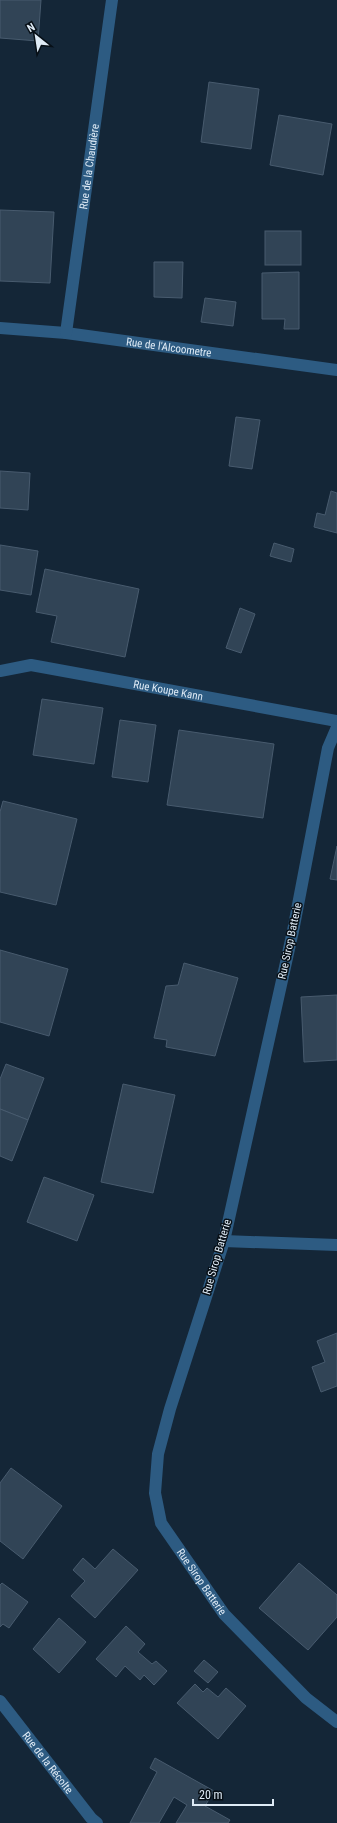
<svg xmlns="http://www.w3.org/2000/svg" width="337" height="1823" viewBox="0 0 337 1823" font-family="'Roboto Condensed',sans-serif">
	<rect width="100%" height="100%" fill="#142637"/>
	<g fill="#314456" stroke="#485b6e">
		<polygon points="0,0 41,0 38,41 0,38"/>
		<polygon points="209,82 259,89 251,149 201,142"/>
		<polygon points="279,115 332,124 323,175 270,165"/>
		<polygon points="0,210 54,212 50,283 0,281"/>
		<rect x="265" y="231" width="36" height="34"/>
		<polygon points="154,262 183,262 182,298 154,297"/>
		<polygon points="299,272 299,329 284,329 285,319 262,319 262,273"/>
		<polygon points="205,298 236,302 233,326 201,322"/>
		<polygon points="236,417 260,420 252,469 229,466"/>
		<polygon points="0,471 30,473 28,510 0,508"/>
		<polygon points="331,491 337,493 337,533 314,527 317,513 325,515"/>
		<polygon points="274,543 294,549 291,562 270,556"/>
		<polygon points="0,545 38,551 31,595 0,590"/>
		<polygon points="45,569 139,589 125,657 51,642 57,616 36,612"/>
		<polygon points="240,608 255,614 241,653 226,648"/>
		<polygon points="42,699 103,708 94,764 33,755"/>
		<polygon points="120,720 156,725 148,782 112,777"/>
		<polygon points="179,730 274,744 263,818 167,805"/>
		<polygon points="3,801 77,819 56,905 0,892 0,812"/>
		<polygon points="337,846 337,880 330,879"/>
		<polygon points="0,950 68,969 49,1036 0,1022"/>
		<polygon points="184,963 238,978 215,1056 166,1047 167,1040 154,1038 166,986 178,985"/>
		<polygon points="337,995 337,1060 304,1062 301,997"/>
		<polygon points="6,1064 44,1078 28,1120 0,1109 0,1079"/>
		<polygon points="123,1084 175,1095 153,1193 101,1182"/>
		<polygon points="0,1109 28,1120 12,1161 0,1156"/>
		<polygon points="44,1177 94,1195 77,1241 27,1222"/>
		<polygon points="337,1333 337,1386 321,1392 312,1367 325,1362 317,1341"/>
		<polygon points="11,1468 62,1506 23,1559 0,1541 0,1483"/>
		<polygon points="113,1549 138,1570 95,1618 71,1596 85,1581 73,1570 83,1558 95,1569"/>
		<polygon points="299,1563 337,1595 337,1617 308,1650 259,1608"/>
		<polygon points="2,1583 28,1602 9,1628 3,1624 0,1627 0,1585"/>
		<polygon points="59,1618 86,1642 59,1673 33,1649"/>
		<polygon points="126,1626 145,1644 138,1652 152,1664 156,1661 167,1671 154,1685 144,1675 140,1680 125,1666 116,1677 96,1659"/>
		<polygon points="204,1660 218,1672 208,1683 194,1671"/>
		<polygon points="195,1684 203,1692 207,1688 218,1697 226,1688 246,1706 218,1739 177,1703"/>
		<polygon points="155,1758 214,1791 205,1806 230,1820 228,1823 176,1823 187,1805 174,1797 159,1823 130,1823 157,1772 150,1768"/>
	</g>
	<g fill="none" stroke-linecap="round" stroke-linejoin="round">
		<g stroke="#2d5b82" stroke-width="12">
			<path id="s1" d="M0 328 66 333 337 370"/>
			<path id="s2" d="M66 333 112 0"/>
			<path id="s3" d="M0 671 31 665 337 721"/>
			<path id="s4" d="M337 727 328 748 293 931 224 1241 170 1409 158 1454 155 1493 161 1523 224 1614 306 1698 337 1722"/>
			<polyline points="224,1241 337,1245"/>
			<path id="s5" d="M0 1701 91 1818 97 1823"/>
		</g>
	</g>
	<g text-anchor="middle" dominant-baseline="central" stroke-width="3" stroke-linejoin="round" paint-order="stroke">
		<g font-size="11" fill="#dfebf6" stroke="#070f16">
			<text stroke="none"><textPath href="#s2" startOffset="168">Rue de la Chaudière</textPath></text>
			<text stroke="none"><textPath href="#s1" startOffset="170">Rue de l'Alcoometre</textPath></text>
			<text stroke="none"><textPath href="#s3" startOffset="171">Rue Koupe Kann</textPath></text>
			<text transform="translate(290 941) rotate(-78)">Rue Sirop Batterie</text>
			<text transform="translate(217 1257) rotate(-74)">Rue Sirop Batterie</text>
			<text stroke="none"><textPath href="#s4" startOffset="891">Rue Sirop Batterie</textPath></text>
			<text stroke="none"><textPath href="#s5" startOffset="78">Rue de la Récolte</textPath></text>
		</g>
	</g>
	<g transform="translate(36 36) rotate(330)" stroke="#070f16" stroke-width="3" paint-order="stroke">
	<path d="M0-3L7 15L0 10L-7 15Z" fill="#dfebf6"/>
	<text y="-6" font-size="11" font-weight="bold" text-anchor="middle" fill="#dfebf6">N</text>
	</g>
	<path d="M193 1799v6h80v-6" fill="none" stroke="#dfebf6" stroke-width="2"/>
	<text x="199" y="1799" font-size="12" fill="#dfebf6" stroke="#070f16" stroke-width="3" paint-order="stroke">20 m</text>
</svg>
